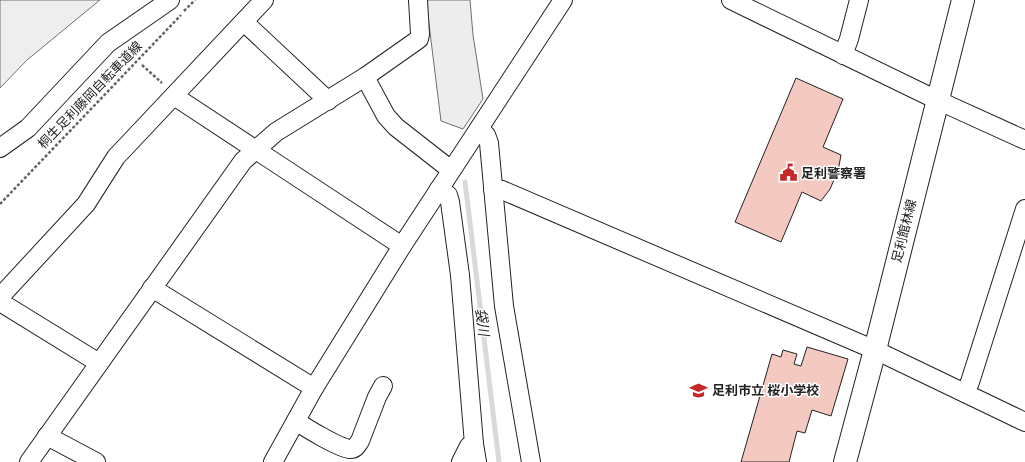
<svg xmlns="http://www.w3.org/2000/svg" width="1025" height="462" viewBox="0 0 1025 462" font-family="'Times New Roman','Noto Sans JP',serif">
	<rect width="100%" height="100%" fill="#fff"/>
	<polygon fill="#eee" stroke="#6f6f6f" points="0,0 100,0 27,60 0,88"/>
	<polygon fill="#ededed" stroke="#6f6f6f" points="426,0 470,0 473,35 483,99 463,129 441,121"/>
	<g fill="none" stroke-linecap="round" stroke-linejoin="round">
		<polyline stroke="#d9d9d9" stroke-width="5" points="465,182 499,462"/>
	</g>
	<g fill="#f3c9c0" stroke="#222">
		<polygon points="796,78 843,99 823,147 841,155 838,171 830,189 821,201 802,192 781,242 735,222"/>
		<polygon points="807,347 848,359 831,416 812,410 805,433 797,431 789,462 741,462 772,354 781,357 783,350 797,354 794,364 801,366"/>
	</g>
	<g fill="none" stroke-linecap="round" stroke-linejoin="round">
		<defs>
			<g id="minor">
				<polyline points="731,0 937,100 1025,140"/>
				<polyline points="244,22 322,95 328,101"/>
				<polyline points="843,55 849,39 859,0"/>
				<polyline points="365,77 386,116 396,127 451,170"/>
				<polyline points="174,96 402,246"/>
				<polyline points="479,129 486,135 489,143 504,306 531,462"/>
				<polyline points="0,148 28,128 108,43 170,0"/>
				<polyline points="439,189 448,195 450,202 460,275 474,444 477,462"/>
				<polyline points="493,189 502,190 875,350 1025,422"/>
				<polyline points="152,288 314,388"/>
				<polyline points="0,297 86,204 116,157 264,0"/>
				<polyline points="0,302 99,363"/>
				<polyline points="965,393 970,382 1025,209"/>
				<path d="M296 421C306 428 339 448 350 449 356 449 357 445 360 441L377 397 383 386"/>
				<polyline points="47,436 96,462"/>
				<polyline points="29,462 243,161 276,132 365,77 419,39 420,34 418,0"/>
				<polyline points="273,462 314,388 402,246 563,0"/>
				<polyline points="461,462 469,446 474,444"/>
			</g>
			<polyline id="major" points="845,462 875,350 963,0"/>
		</defs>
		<use href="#minor" stroke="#222" stroke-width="20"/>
		<use href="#major" stroke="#222" stroke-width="24"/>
		<g stroke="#646464" stroke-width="2.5" stroke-dasharray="3 2" stroke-linecap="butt">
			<polyline points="184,11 195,0"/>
			<polyline points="125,50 132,56"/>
			<polyline points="142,65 162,83"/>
			<polyline points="0,204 181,15"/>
		</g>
		<use href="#minor" stroke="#fff" stroke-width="18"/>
		<use href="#major" stroke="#fff" stroke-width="22"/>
	</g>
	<defs>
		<symbol id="civic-bare" viewBox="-9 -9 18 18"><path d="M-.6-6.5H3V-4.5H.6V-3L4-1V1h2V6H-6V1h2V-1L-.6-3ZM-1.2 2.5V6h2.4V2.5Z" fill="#c62828" stroke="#fff" stroke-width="2.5" paint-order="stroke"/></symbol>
		<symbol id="school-bare" viewBox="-9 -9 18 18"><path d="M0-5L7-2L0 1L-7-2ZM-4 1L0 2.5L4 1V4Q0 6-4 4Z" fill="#c62828" stroke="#fff" stroke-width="2.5" paint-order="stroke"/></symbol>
	</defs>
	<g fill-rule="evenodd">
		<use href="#civic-bare" x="776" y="160" width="25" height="25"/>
		<use href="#school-bare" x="686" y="378" width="25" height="25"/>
	</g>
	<g text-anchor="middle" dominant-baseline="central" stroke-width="3" stroke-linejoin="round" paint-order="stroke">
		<g font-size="13" fill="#222" stroke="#fff">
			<text transform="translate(90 95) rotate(-46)">桐生足利藤岡自転車道線</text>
			<text transform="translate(904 231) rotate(-76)">足利館林線</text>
		</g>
		<g font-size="13" font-weight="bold" fill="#222" stroke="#fff" text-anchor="start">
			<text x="801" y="173">足利警察署</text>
			<text x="712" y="390">足利市立 桜小学校</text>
		</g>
		<g font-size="14" font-style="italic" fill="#222" stroke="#fff">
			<text transform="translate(482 322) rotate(83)">袋川</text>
		</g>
	</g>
</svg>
